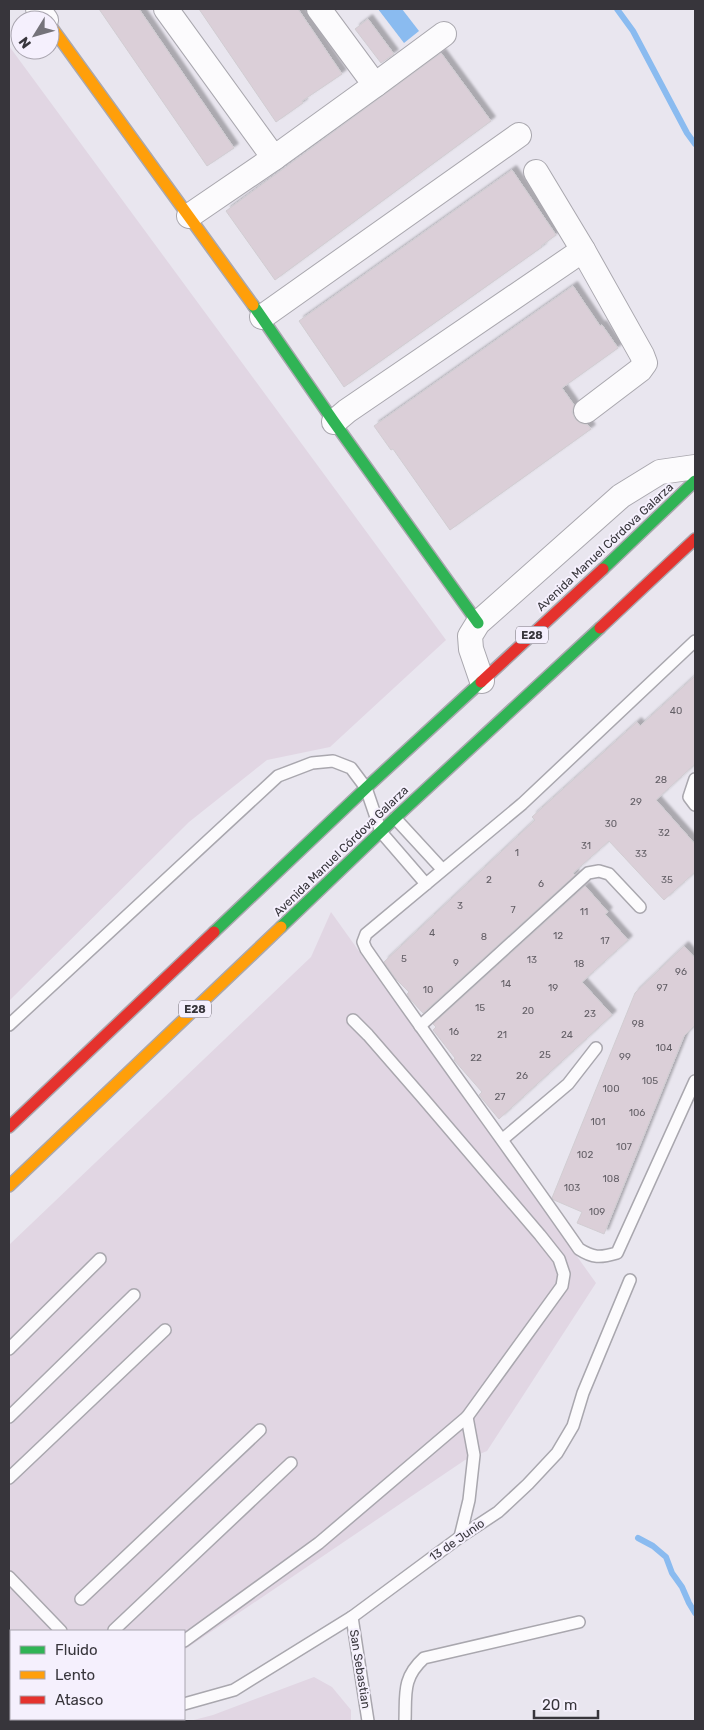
<svg xmlns="http://www.w3.org/2000/svg" width="704" height="1730" viewBox="0 0 704 1730" font-family="Rubik,sans-serif">
	<defs>
		<filter id="shadow"><feDropShadow dx="4.5" dy="-4.5" stdDeviation="1" flood-color="#0004"/></filter>
	</defs>
	<rect width="100%" height="100%" fill="#e9e6ef"/>
	<g fill="#e1d6e3">
		<polygon points="9,46 446,640 330,747 267,760 189,822 9,1001"/>
		<polygon points="331,912 596,1283 487,1451 465,1460 184,1650 184,1631 11,1631 11,1704 9,1704 9,1245 311,957"/>
		<polygon points="314,1677 332,1687 351,1710 351,1721 190,1721 213,1715"/>
	</g>
	<polygon fill="#8abbf0" points="378,9 402,9 419,31 404,43"/>
	<g fill="none" stroke-linecap="round" stroke-linejoin="round">
		<g stroke="#8abbf0" stroke-width="6">
			<polyline points="617,9 633,31 687,133 695,144"/>
			<polyline points="638,1538 653,1546 666,1557 672,1573 682,1587 689,1603 695,1613"/>
		</g>
	</g>
	<g fill="#dbcfd8" stroke="#d1cdd2" filter="url(#shadow)">
		<polygon points="99,9 139,9 234,148 207,166"/>
		<polygon points="199,9 298,9 342,74 302,101 303,103 276,122"/>
		<polygon points="368,19 394,54 381,63 355,29"/>
		<polygon points="441,53 491,121 275,280 226,211"/>
		<polygon points="512,170 556,235 541,246 542,247 344,387 299,321"/>
		<polygon points="573,286 600,326 602,325 618,348 562,388 574,405 572,412 575,419 580,423 588,425 591,429 450,530 393,449 391,450 374,426"/>
		<polygon points="695,676 695,764 656,800 695,844 695,872 664,900 609,841 573,873 575,875 423,1013 410,999 407,994 409,992 396,979 384,962 535,820 532,817 637,722 640,726"/>
		<polygon points="585,886 608,912 605,914 628,940 582,982 612,1015 499,1119 479,1095 482,1092 454,1060 455,1058 433,1030 436,1027 433,1024"/>
		<polygon points="684,946 695,958 695,1025 684,1036 604,1234 577,1223 582,1212 554,1200 552,1198 635,993"/>
	</g>
	<g fill="none" stroke-linecap="round" stroke-linejoin="round">
		<defs>
			<g id="lane">
				<path d="M695 641 522 804 366 934 363 942 366 949C436 1050 509 1148 579 1249 593 1258 600 1258 617 1253L695 1081"/>
				<polyline points="695,779 689,797 695,805"/>
				<polyline points="395,818 442,869"/>
				<polyline points="353,1020 368,1035 422,1097 540,1235 559,1259 564,1274 562,1286 467,1417"/>
				<polyline points="9,1025 278,776 312,763 333,761 351,768 366,788 381,832 426,884"/>
				<polyline points="420,1026 588,873 599,871 609,874 640,907"/>
				<polyline points="503,1139 568,1084 596,1048"/>
				<polyline points="9,1349 100,1259"/>
				<polyline points="9,1417 134,1295"/>
				<polyline points="9,1478 165,1330"/>
				<polyline points="9,1577 61,1631"/>
				<polyline points="81,1599 260,1430"/>
				<polyline points="352,1617 368,1721"/>
				<polyline points="114,1630 291,1463"/>
				<polyline points="184,1641 319,1543 467,1417 474,1455 469,1500 460,1537"/>
				<polyline points="9,1643 11,1646"/>
				<polyline points="9,1693 11,1692"/>
				<polyline points="184,1704 234,1690 352,1617 460,1537 498,1512 528,1484 557,1453 573,1426 583,1393 630,1280"/>
				<polyline points="121,1721 130,1719"/>
				<path d="M405 1721C406 1694 402 1678 424 1658L579 1622"/>
			</g>
			<g id="street">
				<polyline points="38,9 46,20"/>
				<polyline points="166,9 274,158 375,85 319,9"/>
				<polyline points="375,85 444,34"/>
				<polyline points="536,172 583,250"/>
				<polyline points="189,216 274,158"/>
				<polyline points="262,317 519,135"/>
				<polyline points="334,422 347,411 583,250 642,355 645,363 640,370 586,411"/>
				<polyline points="482,681 471,649 470,636 478,623 621,496 660,472 695,467"/>
			</g>
			<g id="fast">
				<polyline points="253,305 334,422 478,623"/>
				<polyline points="603,569 695,481"/>
				<polyline points="281,927 395,818 600,628"/>
				<polyline points="214,932 366,788 481,682"/>
			</g>
			<g id="slow">
				<polyline points="50,25 253,305"/>
				<polyline points="9,1186 281,927"/>
			</g>
			<g id="jam">
				<polyline points="600,628 695,539"/>
				<polyline points="481,682 603,569"/>
				<polyline points="9,1127 214,932"/>
			</g>
		</defs>
		<use href="#lane" stroke="#a9a7ae" stroke-width="14"/>
		<use href="#street" stroke="#a9a7ae" stroke-width="26"/>
		<use href="#fast" stroke="#a9a7ae" stroke-width="14"/>
		<use href="#slow" stroke="#a9a7ae" stroke-width="14"/>
		<use href="#jam" stroke="#a9a7ae" stroke-width="14"/>
		<use href="#lane" stroke="#fcfbfd" stroke-width="11"/>
		<use href="#street" stroke="#fcfbfd" stroke-width="24"/>
		<use href="#fast" stroke="#30b455" stroke-width="11"/>
		<use href="#slow" stroke="#ff9f0a" stroke-width="11"/>
		<use href="#jam" stroke="#e5322d" stroke-width="11"/>
	</g>
	<g text-anchor="middle" dominant-baseline="central" stroke-width="4" stroke-linejoin="round" paint-order="stroke">
		<g font-size="10" fill="#625e65">
			<text x="676" y="711">40</text>
			<text x="661" y="780">28</text>
			<text x="636" y="802">29</text>
			<text x="611" y="824">30</text>
			<text x="664" y="833">32</text>
			<text x="586" y="846">31</text>
			<text x="517" y="853">1</text>
			<text x="641" y="854">33</text>
			<text x="489" y="880">2</text>
			<text x="667" y="880">35</text>
			<text x="541" y="884">6</text>
			<text x="460" y="906">3</text>
			<text x="513" y="910">7</text>
			<text x="584" y="912">11</text>
			<text x="432" y="933">4</text>
			<text x="558" y="936">12</text>
			<text x="484" y="937">8</text>
			<text x="605" y="941">17</text>
			<text x="404" y="959">5</text>
			<text x="532" y="960">13</text>
			<text x="456" y="963">9</text>
			<text x="579" y="964">18</text>
			<text x="681" y="972">96</text>
			<text x="506" y="984">14</text>
			<text x="553" y="988">19</text>
			<text x="662" y="988">97</text>
			<text x="428" y="990">10</text>
			<text x="480" y="1008">15</text>
			<text x="528" y="1011">20</text>
			<text x="590" y="1014">23</text>
			<text x="638" y="1024">98</text>
			<text x="454" y="1032">16</text>
			<text x="502" y="1035">21</text>
			<text x="567" y="1035">24</text>
			<text x="664" y="1048">104</text>
			<text x="545" y="1055">25</text>
			<text x="625" y="1057">99</text>
			<text x="476" y="1058">22</text>
			<text x="522" y="1076">26</text>
			<text x="650" y="1081">105</text>
			<text x="611" y="1089">100</text>
			<text x="500" y="1097">27</text>
			<text x="637" y="1113">106</text>
			<text x="598" y="1122">101</text>
			<text x="624" y="1147">107</text>
			<text x="585" y="1155">102</text>
			<text x="611" y="1179">108</text>
			<text x="572" y="1188">103</text>
			<text x="597" y="1212">109</text>
		</g>
		<g fill="#f5f0fd" stroke="#706d75" stroke-width="1">
			<rect x="516" y="626.5" width="32" height="17" rx="4"/>
			<rect x="179" y="1000.5" width="32" height="17" rx="4"/>
		</g>
		<g font-size="11" font-weight="bold" fill="#37353b">
			<text x="532" y="635">E28</text>
			<text x="195" y="1009">E28</text>
		</g>
		<g font-size="12" fill="#37353b" stroke="#f5f0fd">
			<text transform="translate(605 547) rotate(-43)">Avenida Manuel Córdova Galarza</text>
			<text transform="translate(341 851) rotate(-44)">Avenida Manuel Córdova Galarza</text>
			<text transform="translate(457 1540) rotate(-35)">13 de Junio</text>
			<text transform="translate(360 1669) rotate(81)">San Sebastian</text>
		</g>
	</g>
	<rect width="704" height="1730" fill="none" stroke="#37353b" stroke-width="20"/>
	<rect x="10" y="1630" width="175" height="90" fill="#f5f0fd" stroke="#a9a5af"/>
	<rect x="20" y="1646" width="25" height="8" fill="#30b455" stroke="#a9a5af"/>
	<text x="55" y="1655" font-size="15" fill="#37353b">Fluido</text>
	<rect x="20" y="1671" width="25" height="8" fill="#ff9f0a" stroke="#a9a5af"/>
	<text x="55" y="1680" font-size="15" fill="#37353b">Lento</text>
	<rect x="20" y="1696" width="25" height="8" fill="#e5322d" stroke="#a9a5af"/>
	<text x="55" y="1705" font-size="15" fill="#37353b">Atasco</text>
	<g transform="translate(35 35) rotate(233)"><circle r="24" fill="#f5f0fd" stroke="#a9a5af"/>
	<path d="M0-4L9 19L0 12L-9 19Z" fill="#75737a"/>
	<text y="-8" font-size="14" font-weight="bold" text-anchor="middle" fill="#37353b">N</text>
	</g>
	<path d="M534 1710v8h64v-8" fill="none" stroke="#37353b" stroke-width="2.5"/>
	<text x="542" y="1710" font-size="15" fill="#37353b" stroke="#f5f0fd" stroke-width="4" paint-order="stroke">20 m</text>
</svg>
